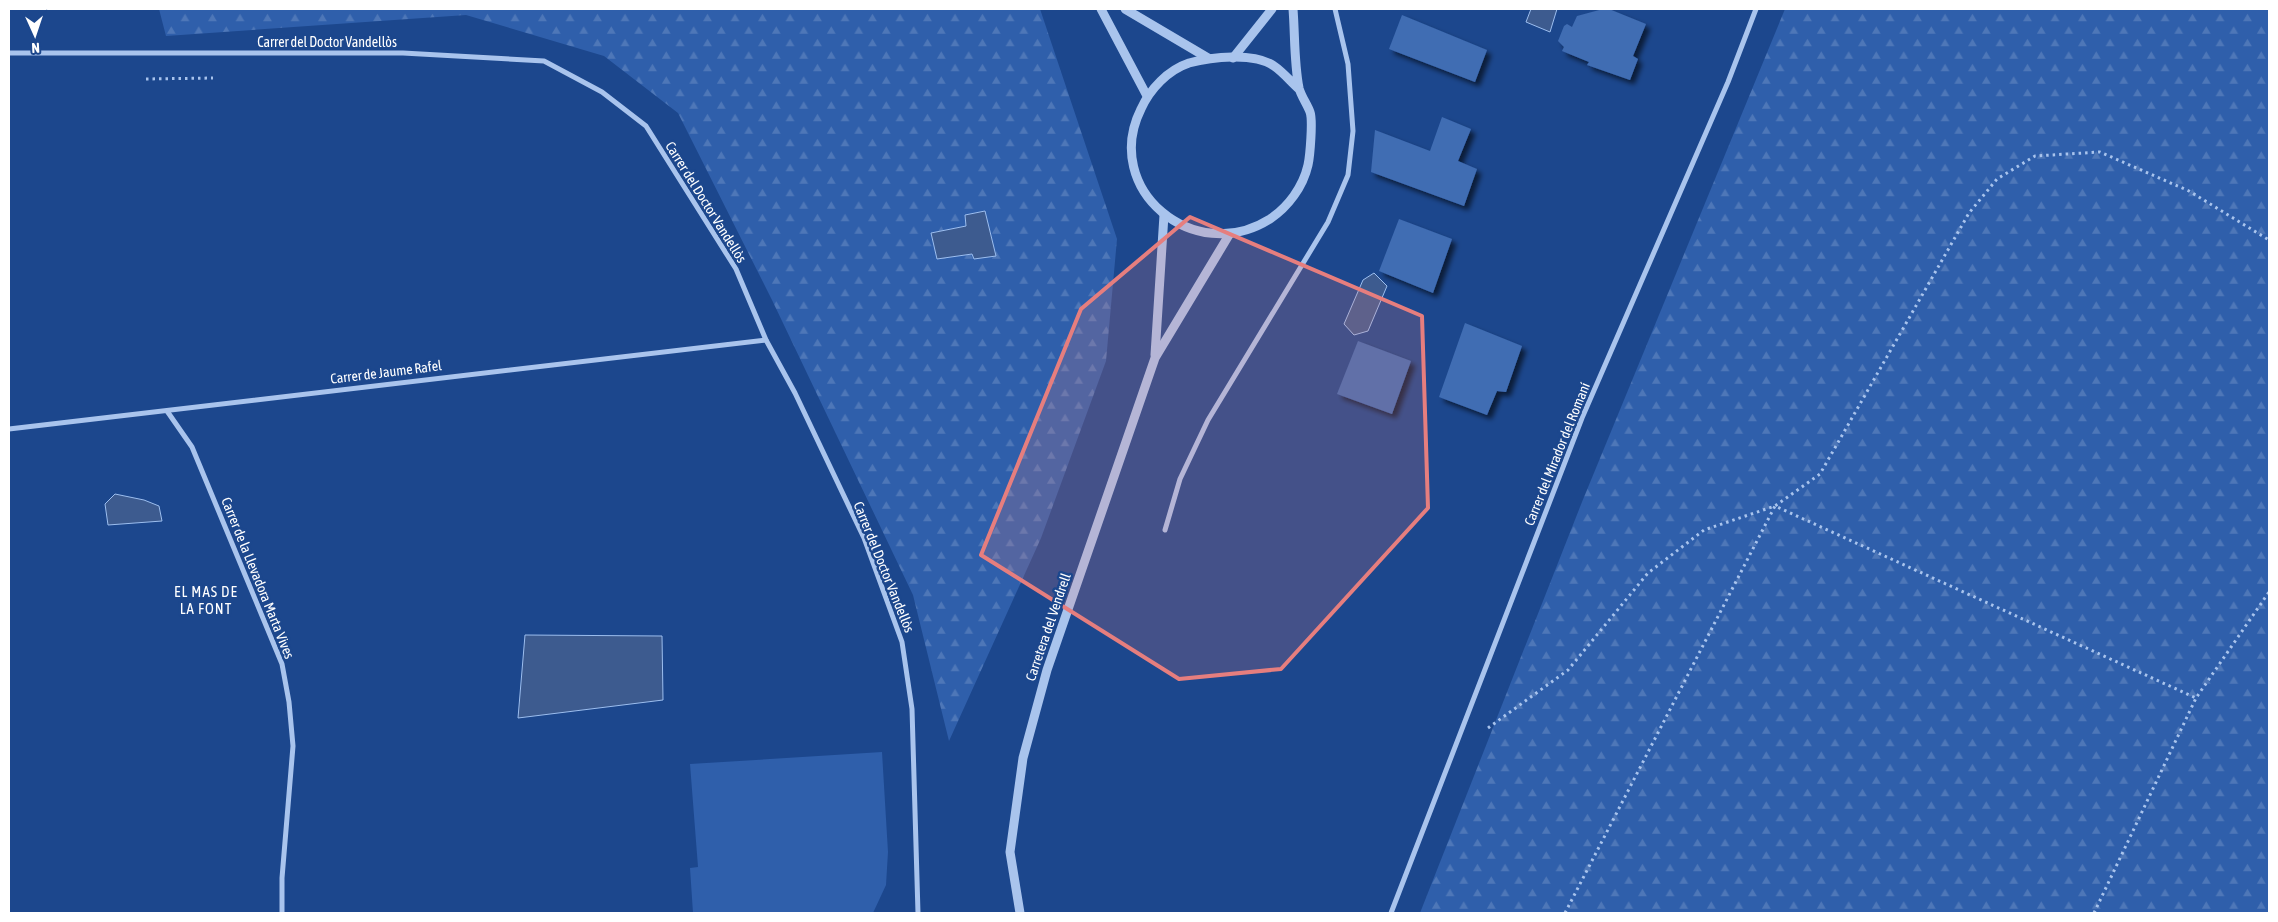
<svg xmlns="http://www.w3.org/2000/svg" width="2278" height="922" viewBox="0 0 2278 922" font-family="'Asap Condensed',sans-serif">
	<defs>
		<pattern id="forest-firs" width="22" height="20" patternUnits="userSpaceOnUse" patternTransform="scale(1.25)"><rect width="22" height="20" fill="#2f5fab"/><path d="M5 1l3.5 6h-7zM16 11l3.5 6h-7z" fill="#4e77b8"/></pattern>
		<filter id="shadow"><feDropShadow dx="4.5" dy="4.5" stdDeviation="2.5" flood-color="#0009"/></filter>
	</defs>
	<rect width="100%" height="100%" fill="#1c478d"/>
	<polygon fill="#2f5fab" points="882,752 888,852 886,885 873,913 693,913 690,868 698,867 690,764"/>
	<g fill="url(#forest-firs)">
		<polygon points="159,9 1040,9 1117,239 1106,361 1041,538 949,741 913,595 772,300 678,113 604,56 466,15 166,36"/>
		<polygon points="1785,9 2269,9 2269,913 1420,913 1582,502"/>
	</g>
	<g fill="#3d5b8f" stroke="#9cbeef">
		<polygon points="1531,9 1557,9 1550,32 1526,22"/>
		<polygon points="985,211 996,256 974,259 972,254 937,259 931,233 966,226 965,215"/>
		<polygon points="1374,273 1387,286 1368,331 1354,335 1344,324 1363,280"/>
		<polygon points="115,494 144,500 159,506 162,521 108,525 105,504"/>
		<polygon points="525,635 662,636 663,700 518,718"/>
	</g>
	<g fill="#406db3" filter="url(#shadow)">
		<polygon points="1603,9 1609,9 1646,24 1633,56 1638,59 1630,80 1587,65 1589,62 1562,51 1564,47 1558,41 1564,26 1567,24 1572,27 1577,16"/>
		<polygon points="1402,15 1487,50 1475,82 1389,49"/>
		<polygon points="1442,117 1471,129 1458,161 1477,169 1464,206 1371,172 1375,130 1430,151"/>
		<polygon points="1399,219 1452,239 1433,293 1379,271"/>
		<polygon points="1465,323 1522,346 1506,392 1497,391 1487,415 1439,397"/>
		<polygon points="1358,341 1411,361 1392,414 1337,394"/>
	</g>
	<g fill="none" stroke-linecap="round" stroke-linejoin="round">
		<g stroke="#a9c4ed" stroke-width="3" stroke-dasharray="2.5 4" stroke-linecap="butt">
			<polyline points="146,79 213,78"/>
			<polyline points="1488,728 1568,670 1648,573 1704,530 1775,506 1820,474 1969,213 1997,179 2035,156 2100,152 2189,191 2269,240"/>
			<polyline points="1565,913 1775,506 2196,698 2269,592"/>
			<polyline points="2094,913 2196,698"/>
		</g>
		<g stroke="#a9c4ed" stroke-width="5">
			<polyline points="9,53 403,53 544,61 602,92 646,126 736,269 766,340 795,393 864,538 902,642 912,709 918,913"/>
			<polyline points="167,411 192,447 282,664 289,702 293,746 282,878 282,913"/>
			<polyline points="9,429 766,340"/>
			<polyline points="1165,530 1180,479 1208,420 1328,222 1348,175 1353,131 1348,64 1335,9"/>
			<polyline points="1391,913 1582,418 1728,82 1756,9"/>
		</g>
		<g stroke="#a9c4ed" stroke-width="9">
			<polyline points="1101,9 1147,96"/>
			<polyline points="1125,9 1208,58"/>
			<path d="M1293 9C1295 34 1294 63 1299 88 1301 96 1307 104 1310 112 1313 120 1310 156 1308 165 1303 187 1288 207 1270 219 1194 267 1101 189 1141 109 1150 89 1168 70 1189 63 1211 57 1254 52 1274 66 1283 72 1291 82 1299 89"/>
			<polyline points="1233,58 1272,9"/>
			<polyline points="1155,355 1164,215"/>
			<polyline points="1020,913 1010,852 1023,758 1047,670 1155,358 1229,235"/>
		</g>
	</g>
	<path fill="#e67e7e" fill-opacity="0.2" stroke="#e67e7e" stroke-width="4" stroke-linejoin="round" d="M1190 217 1422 316 1428 508 1281 669 1179 679 981 555 1081 309Z"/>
	<g text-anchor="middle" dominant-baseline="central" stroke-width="5" stroke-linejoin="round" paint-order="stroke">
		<g font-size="14" fill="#fff" stroke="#1c478d">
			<text x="327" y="42">Carrer del Doctor Vandellòs</text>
			<text transform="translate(706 202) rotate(58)">Carrer del Doctor Vandellòs</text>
			<text transform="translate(386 372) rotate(-7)">Carrer de Jaume Rafel</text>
			<text transform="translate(1557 454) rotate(-68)">Carrer del Mirador del Romaní</text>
			<text transform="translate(884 567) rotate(68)">Carrer del Doctor Vandellòs</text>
			<text transform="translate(258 578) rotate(68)">Carrer de la Llevadora Marta Vives</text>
			<text transform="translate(1048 627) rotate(-71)">Carretera del Vendrell</text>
		</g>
		<g font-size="15" letter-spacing="1" fill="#fff" stroke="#1c478d">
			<text x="206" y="591">EL MAS DE<tspan x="206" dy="17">LA FONT</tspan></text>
		</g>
	</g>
	<rect width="2278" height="922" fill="none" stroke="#ffffff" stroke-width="20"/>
	<g transform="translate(35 35) rotate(177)" stroke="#1c478d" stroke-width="4" paint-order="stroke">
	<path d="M0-4L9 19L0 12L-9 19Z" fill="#ffffff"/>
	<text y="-8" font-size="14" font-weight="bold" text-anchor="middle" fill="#ffffff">N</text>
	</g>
</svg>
